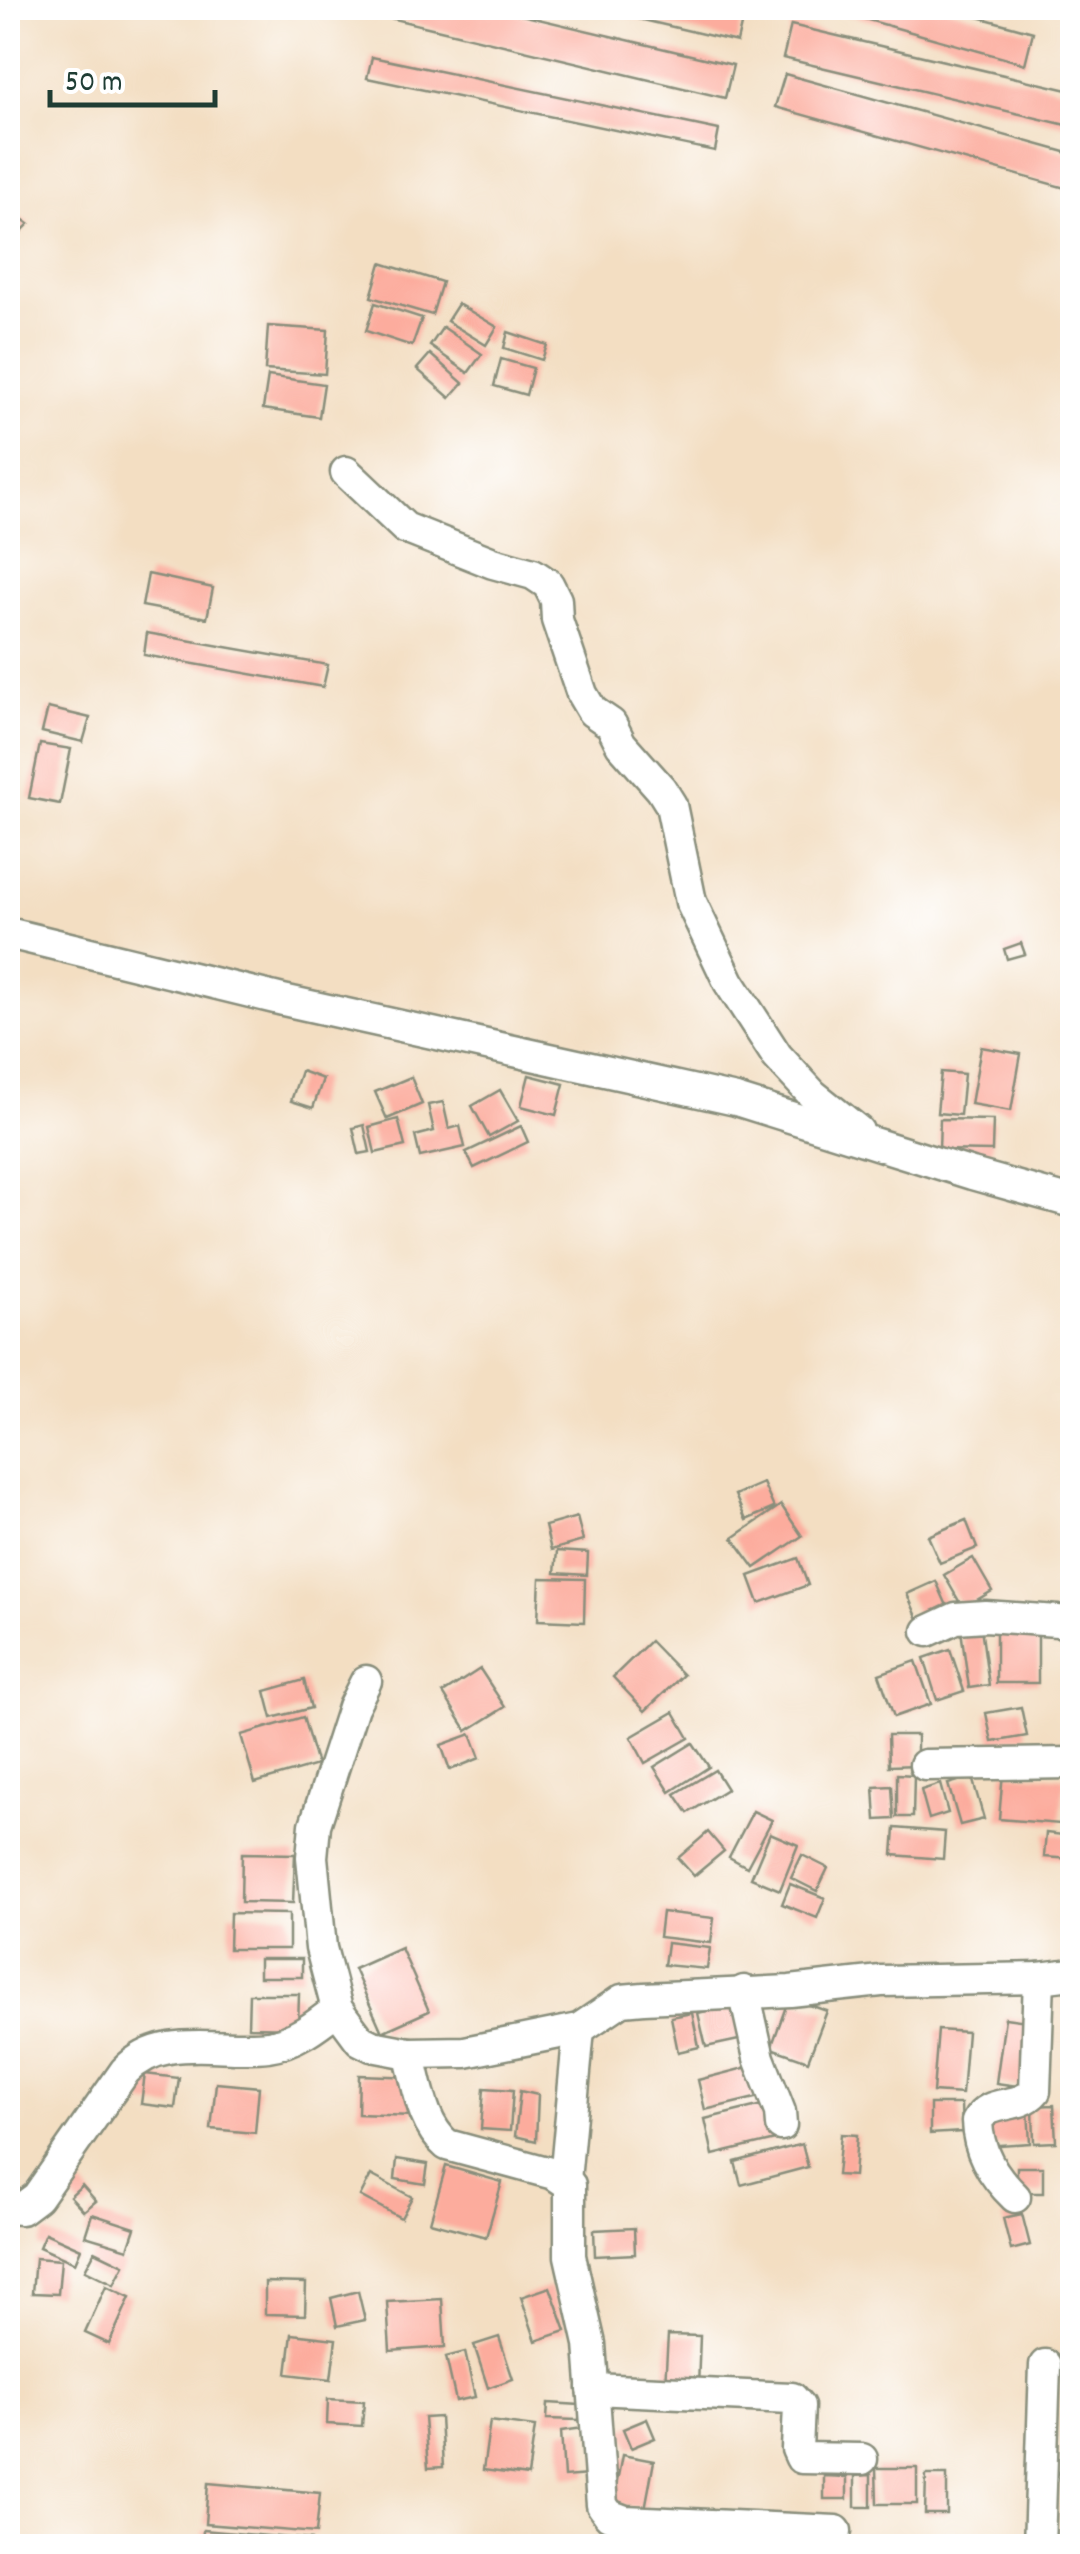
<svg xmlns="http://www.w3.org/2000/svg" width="1080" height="2554" viewBox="0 0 1080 2554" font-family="Dekko,sans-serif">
	<rect width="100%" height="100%" fill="#fff"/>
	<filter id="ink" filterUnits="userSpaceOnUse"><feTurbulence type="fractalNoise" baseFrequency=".01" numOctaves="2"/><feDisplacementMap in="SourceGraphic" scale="20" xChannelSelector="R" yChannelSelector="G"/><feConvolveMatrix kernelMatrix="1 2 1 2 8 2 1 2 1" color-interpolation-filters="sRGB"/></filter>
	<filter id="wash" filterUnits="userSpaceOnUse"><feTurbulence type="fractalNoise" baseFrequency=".0048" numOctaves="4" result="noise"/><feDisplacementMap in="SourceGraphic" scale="40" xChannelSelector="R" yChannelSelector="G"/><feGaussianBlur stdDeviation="2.25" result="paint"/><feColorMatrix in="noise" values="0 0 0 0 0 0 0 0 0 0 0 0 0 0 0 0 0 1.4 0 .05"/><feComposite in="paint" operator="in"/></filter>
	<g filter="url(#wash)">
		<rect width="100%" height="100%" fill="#f3dec2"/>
		<g id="blocks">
			<g fill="#fcac9d">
				<polygon points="393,8 492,8 733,65 725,98 390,18"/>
				<polygon points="592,8 745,8 737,42"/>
				<polygon points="945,8 1033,32 1025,64 829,9"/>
				<polygon points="791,25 1072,91 1066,125 783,58"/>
				<polygon points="372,57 719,130 715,151 367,78"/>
				<polygon points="785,74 1072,154 1065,188 775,107"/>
				<polygon points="8,209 29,224 8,245"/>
				<polygon points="381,263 442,282 432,315 371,297"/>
				<polygon points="375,303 422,318 412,346 366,331"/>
				<polygon points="458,304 497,327 486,345 447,321"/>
				<polygon points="268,326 328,330 325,374 265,370"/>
				<polygon points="443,327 482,354 468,373 430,346"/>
				<polygon points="508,332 547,345 542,360 504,348"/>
				<polygon points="430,354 463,383 450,398 417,369"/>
				<polygon points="501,359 533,368 526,395 494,386"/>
				<polygon points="268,376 324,384 319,417 263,409"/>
				<polygon points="148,574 213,588 207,618 142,606"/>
				<polygon points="147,633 328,665 323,687 144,655"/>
				<polygon points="48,708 90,718 83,742 42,732"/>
				<polygon points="40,744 71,749 60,804 29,798"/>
				<polygon points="1021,943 1025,954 1007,959 1004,949"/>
				<polygon points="981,1047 1021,1054 1011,1111 971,1104"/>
				<polygon points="301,1071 323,1079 313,1108 291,1101"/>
				<polygon points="941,1072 964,1074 960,1115 937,1113"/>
				<polygon points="529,1075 564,1084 556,1115 521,1106"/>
				<polygon points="411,1077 422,1104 387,1119 375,1092"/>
				<polygon points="500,1090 518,1121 489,1137 472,1106"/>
				<polygon points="443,1102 449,1129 460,1126 465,1147 420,1157 415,1136 434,1131 428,1105"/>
				<polygon points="398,1119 405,1146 375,1153 369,1127"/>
				<polygon points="940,1119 993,1120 992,1151 939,1150"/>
				<polygon points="364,1125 370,1152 359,1154 353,1128"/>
				<polygon points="521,1126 528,1142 474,1168 466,1152"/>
				<polygon points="763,1483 774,1508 746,1520 735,1495"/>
				<polygon points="781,1505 802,1536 755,1568 733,1538"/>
				<polygon points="577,1517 583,1541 551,1550 545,1526"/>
				<polygon points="966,1520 977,1548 940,1563 928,1536"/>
				<polygon points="557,1551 588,1553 587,1575 555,1573"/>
				<polygon points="798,1558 808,1585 759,1603 749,1576"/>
				<polygon points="973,1558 992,1591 963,1608 944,1575"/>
				<polygon points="540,1578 585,1579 584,1622 538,1620"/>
				<polygon points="936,1581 952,1617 923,1630 907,1594"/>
				<polygon points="981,1627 989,1685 969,1688 961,1630"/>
				<rect x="996" y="1629" width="42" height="54"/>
				<polygon points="650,1641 683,1675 645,1711 613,1677"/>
				<polygon points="950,1649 964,1691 937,1700 924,1658"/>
				<polygon points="916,1661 931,1704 894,1717 879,1674"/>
				<polygon points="480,1669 505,1707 467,1731 443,1693"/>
				<polygon points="304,1680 311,1708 272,1718 265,1691"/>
				<polygon points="1021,1707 1027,1736 992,1742 986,1713"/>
				<polygon points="674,1712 689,1738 645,1763 631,1737"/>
				<polygon points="303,1717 317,1765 255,1783 241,1735"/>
				<polygon points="471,1734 480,1758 450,1770 441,1745"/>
				<polygon points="888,1735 917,1735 917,1765 889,1766"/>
				<polygon points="693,1743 709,1767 670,1792 654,1767"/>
				<polygon points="715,1770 727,1789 688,1813 675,1794"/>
				<polygon points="1003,1772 1065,1778 1060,1824 999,1819"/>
				<polygon points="897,1774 914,1775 913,1817 897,1817"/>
				<polygon points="972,1777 984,1819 960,1825 948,1784"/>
				<polygon points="940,1784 948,1813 929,1819 921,1790"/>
				<polygon points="892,1786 894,1819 876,1820 874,1787"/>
				<polygon points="753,1811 772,1820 747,1867 729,1857"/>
				<polygon points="895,1828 945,1832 943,1859 893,1855"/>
				<polygon points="708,1832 724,1851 694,1876 678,1858"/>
				<polygon points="770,1833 798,1845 780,1890 751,1878"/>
				<polygon points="1046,1833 1072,1836 1072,1859 1044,1857"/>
				<polygon points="242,1853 295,1854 293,1903 241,1902"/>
				<polygon points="802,1855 828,1868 817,1891 791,1878"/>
				<polygon points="790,1884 825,1898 817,1918 782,1904"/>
				<polygon points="662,1912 714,1918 711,1943 659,1937"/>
				<polygon points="230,1913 289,1914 289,1949 229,1949"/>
				<polygon points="667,1943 710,1948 707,1969 664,1965"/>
				<polygon points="401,1948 429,2011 382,2032 354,1969"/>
				<rect x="259" y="1959" width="43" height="18"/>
				<polygon points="249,1994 299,1994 298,2028 248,2027"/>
				<polygon points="789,1998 827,2011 808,2061 771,2048"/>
				<polygon points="741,2003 748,2038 706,2047 698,2013"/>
				<polygon points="692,2013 699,2047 678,2052 671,2017"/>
				<polygon points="1005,2018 1034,2022 1025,2087 996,2083"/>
				<polygon points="938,2030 967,2032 962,2094 933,2092"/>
				<polygon points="752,2066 759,2097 705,2110 698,2080"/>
				<polygon points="145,2074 179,2078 175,2108 141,2104"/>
				<polygon points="359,2075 415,2077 413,2116 358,2114"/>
				<polygon points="216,2083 259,2087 255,2133 211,2129"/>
				<polygon points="484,2088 513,2090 510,2131 481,2129"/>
				<polygon points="520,2091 538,2095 536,2141 515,2136"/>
				<polygon points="766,2104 775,2140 713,2155 705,2119"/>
				<polygon points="930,2104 961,2104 962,2132 930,2134"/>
				<polygon points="1054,2105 1056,2142 1034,2143 1033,2106"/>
				<polygon points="1028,2109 1030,2143 985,2146 982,2113"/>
				<polygon points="841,2134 857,2135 854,2176 837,2175"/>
				<polygon points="802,2144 808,2167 741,2185 735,2162"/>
				<polygon points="397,2159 428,2164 425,2184 395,2179"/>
				<polygon points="446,2166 502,2182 486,2237 430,2222"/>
				<rect x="1017" y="2167" width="26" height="26"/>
				<polygon points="371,2175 412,2197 401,2218 360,2196"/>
				<polygon points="82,2185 96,2201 84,2211 70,2196"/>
				<polygon points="92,2214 135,2228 128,2249 85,2236"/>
				<polygon points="1022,2214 1030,2245 1011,2250 1003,2218"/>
				<polygon points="634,2228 635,2254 595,2256 594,2230"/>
				<polygon points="45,2233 81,2249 75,2263 39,2247"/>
				<polygon points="95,2251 124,2265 114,2284 85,2270"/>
				<polygon points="35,2258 61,2260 58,2294 32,2293"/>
				<polygon points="265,2282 306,2283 305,2315 265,2314"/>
				<polygon points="106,2286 130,2297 109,2344 85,2333"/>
				<polygon points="550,2287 566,2331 536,2341 521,2297"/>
				<polygon points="358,2291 365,2320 337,2326 331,2298"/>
				<polygon points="442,2299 445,2347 390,2351 387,2302"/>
				<polygon points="292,2334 336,2339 331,2379 287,2374"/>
				<polygon points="668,2335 700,2336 698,2387 665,2385"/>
				<polygon points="499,2337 513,2379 488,2388 474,2345"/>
				<polygon points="465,2352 475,2397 456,2401 446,2357"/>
				<polygon points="328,2399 364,2401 362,2426 327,2424"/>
				<polygon points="548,2403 580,2405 579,2420 547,2419"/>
				<polygon points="440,2417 443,2467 428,2468 424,2418"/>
				<polygon points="647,2419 655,2438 631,2448 623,2429"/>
				<polygon points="490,2421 535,2427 528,2476 483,2470"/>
				<polygon points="584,2428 588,2475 564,2477 561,2431"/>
				<polygon points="622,2455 654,2461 645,2509 613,2503"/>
				<polygon points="876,2468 917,2468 917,2504 877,2504"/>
				<polygon points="871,2475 871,2507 855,2507 855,2476"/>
				<polygon points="926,2475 947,2475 947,2514 925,2514"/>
				<polygon points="824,2476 847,2477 847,2499 824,2499"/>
				<polygon points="208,2483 320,2493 316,2533 205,2524"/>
				<polygon points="657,2527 664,2546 605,2546"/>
				<polygon points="203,2530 311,2540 311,2546 202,2546"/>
			</g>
		</g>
	</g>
	<g filter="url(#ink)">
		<use href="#blocks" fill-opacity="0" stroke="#898e7b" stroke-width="2.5"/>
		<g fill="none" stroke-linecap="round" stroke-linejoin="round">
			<defs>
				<g id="minor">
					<polyline points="346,472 405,528 493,563 533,574 548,584 556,600 557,620 582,694 592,711 611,724 621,744 661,789 671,805 691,902 729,982 777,1056 813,1095 858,1131"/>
					<polyline points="8,933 283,1000 736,1100 972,1174 1072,1202"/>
					<polyline points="928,1631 956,1618 985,1616 1072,1622"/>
					<polyline points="366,1681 353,1707 315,1825 312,1857 321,1948 337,2009 360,2040 372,2046 409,2053 465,2052 579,2029 622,2000 644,1998 790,1991 881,1981 1039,1978 1072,1974"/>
					<polyline points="925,1765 1072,1763"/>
					<polyline points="744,1991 759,2058 780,2112 781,2125"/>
					<path d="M409 2053C418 2084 421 2123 447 2145L554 2174 570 2185V2256L590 2344 602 2505 609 2515 625 2521 836 2531"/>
					<polyline points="565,2180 579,2029"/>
					<path d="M1015 2197C994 2177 978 2152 977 2122 989 2097 1018 2111 1035 2091L1039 1978"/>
					<path d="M8 2208 21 2209 37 2197 125 2071C163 2031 220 2052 268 2046 295 2042 317 2025 337 2009"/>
					<polyline points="593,2389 792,2398 799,2406 797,2449 801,2458 862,2459"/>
					<polyline points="1039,2546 1045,2365"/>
				</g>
			</defs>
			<use href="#minor" stroke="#898e7b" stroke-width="35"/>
			<use href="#minor" stroke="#fff" stroke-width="30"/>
		</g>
	</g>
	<rect width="1080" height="2554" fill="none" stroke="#fff" stroke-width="40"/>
	<path d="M50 90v15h165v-15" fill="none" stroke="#1f3d34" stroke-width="5"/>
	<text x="65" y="90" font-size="30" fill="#1f3d34" stroke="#ffffff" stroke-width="8" paint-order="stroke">50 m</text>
</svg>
